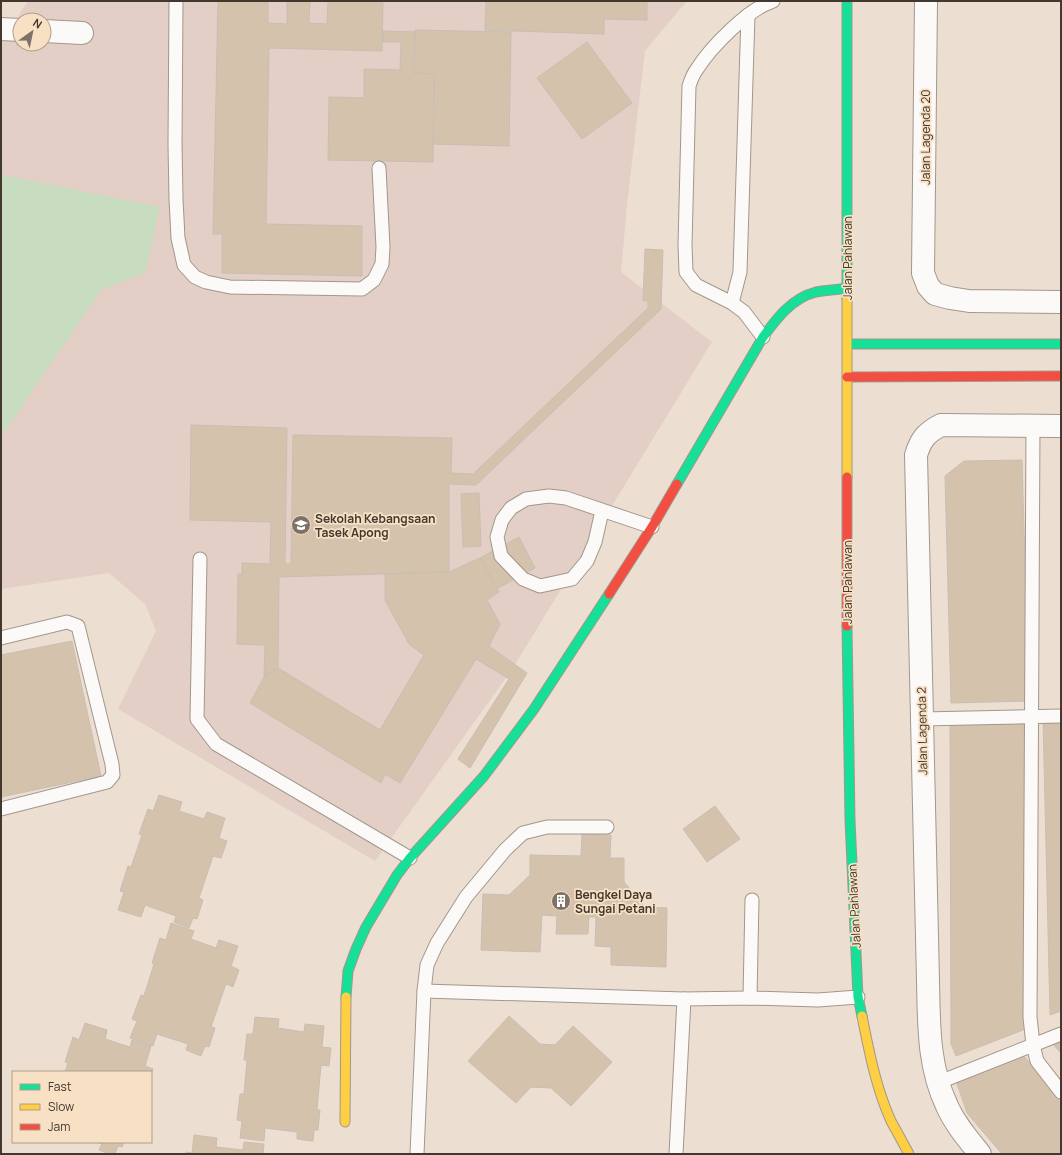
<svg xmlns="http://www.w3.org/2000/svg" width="1062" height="1155" viewBox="0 0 1062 1155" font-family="Manrope,sans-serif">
	<rect width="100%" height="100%" fill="#ecdfd1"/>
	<path fill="#e3cfc6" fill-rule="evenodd" d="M28 1H687L645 51 627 205 621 272 712 342 513 668 375 861 118 709 156 631 145 604 109 573 1 589V42ZM20 20H44V44H20Z"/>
	<polygon fill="#c8dcbf" points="1,126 3,175 160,207 145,273 101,290 1,437"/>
	<g fill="#d5c2ad" stroke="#c8beb3">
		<polygon points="218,1 268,1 268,23 287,24 287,1 310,2 309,23 327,24 328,1 383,1 382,51 269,48 266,224 362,226 362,276 222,273 222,234 213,234"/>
		<polygon points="486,1 647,1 647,20 604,19 604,34 485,30"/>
		<polygon points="415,30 511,32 509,146 433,144 434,74 414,73"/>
		<polygon points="383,31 415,32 414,73 434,74 433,162 328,160 329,97 364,98 364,69 400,70 401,42 383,42"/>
		<polygon points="587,42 632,103 582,139 537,78"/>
		<polygon points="645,249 663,250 661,309 476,485 449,484 449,572 279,577 278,668 264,677 265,645 237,644 238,574 242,574 242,563 270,564 271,522 190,520 191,425 287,428 285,564 291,564 293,435 452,438 451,473 473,474 648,308 648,301 643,300"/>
		<polygon points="1022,460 1029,701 951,703 945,476 964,461"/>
		<polygon points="479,493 481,546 463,547 461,494"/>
		<polygon points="519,537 535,568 496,589 480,558"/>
		<polygon points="480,558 499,592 487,600 500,624 489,646 527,673 470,768 458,759 509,679 476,659 400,783 385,774 381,783 250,703 264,677 278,668 380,730 424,655 409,644 385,600 385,574 449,572"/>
		<polygon points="72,641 101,776 1,797 1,655"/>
		<polygon points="1061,718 1061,1011 1050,1015 1043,719"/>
		<polygon points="950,723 1027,723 1028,1028 956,1056 951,1044"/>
		<polygon points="159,795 182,802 179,811 204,819 207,812 225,818 219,838 227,841 221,858 213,856 199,898 203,900 197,919 193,918 189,928 174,922 176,916 145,905 141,917 118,910 124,892 120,891 128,866 131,867 142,835 139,834 148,809 153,811"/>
		<polygon points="715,806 740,839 707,862 683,829"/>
		<polygon points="582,834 611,835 610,858 624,858 624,882 645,907 667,908 666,967 611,965 611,947 595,946 596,917 589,917 588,934 556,934 557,916 542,915 540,952 481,950 483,894 509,895 530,875 530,855 581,856"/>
		<polygon points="171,923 194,931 191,939 216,948 219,940 238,946 231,966 239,970 233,987 226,984 211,1027 215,1028 209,1047 205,1046 201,1056 186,1050 188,1044 157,1034 153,1046 130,1038 137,1021 132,1019 141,995 144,996 154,964 152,963 160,938 166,940"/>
		<polygon points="509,1016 540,1044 555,1045 573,1026 612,1062 571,1106 551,1088 531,1087 516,1103 468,1061"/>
		<polygon points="255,1017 279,1019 278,1028 304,1032 305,1024 324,1026 322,1047 331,1048 329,1066 321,1065 317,1110 320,1110 318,1130 314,1130 313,1141 297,1139 297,1132 265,1128 264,1141 240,1138 242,1121 237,1120 240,1094 244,1094 247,1060 244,1060 247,1034 253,1034"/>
		<polygon points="85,1023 107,1030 105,1039 130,1047 132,1040 151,1046 145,1066 153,1069 151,1074 151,1072 65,1072 68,1063 65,1062 73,1037 79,1040"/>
		<polygon points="1061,1038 1061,1053 1051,1042"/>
		<polygon points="1023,1055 1061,1098 1061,1154 1002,1154 967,1113 956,1081"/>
		<polygon points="194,1135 217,1138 216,1147 243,1150 244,1142 264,1144 263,1154 186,1154 186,1152 192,1153"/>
		<polygon points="96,1142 124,1142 122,1147 118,1146 115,1154 110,1154 99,1150 102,1144"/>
	</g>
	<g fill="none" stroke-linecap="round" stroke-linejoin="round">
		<defs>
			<g id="lane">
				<polyline points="176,1 175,144 176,199 178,238 184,265 195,277 206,282 230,287 362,289 374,280 382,264 383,247 379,168"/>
				<polyline points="732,303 740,272 748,15"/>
				<path d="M763 337 744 312 732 303 696 285 686 272 685 245 689 86C691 80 693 74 697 69 711 47 748 9 773 1"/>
				<polyline points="1033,425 1030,1017 1033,1045 1037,1061 1061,1092"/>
				<polyline points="602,511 595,542 587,561 572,579 540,586 523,579 501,556 497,537 502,520 511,508 526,499 549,496 566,498 652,527"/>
				<polyline points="200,559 197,719 216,744 410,858"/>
				<polyline points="1,638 67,622 78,626 112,764 113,775 107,782 1,809"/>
				<polyline points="922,719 1061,716"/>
				<polyline points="424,991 684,999 750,998 818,1000 858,997"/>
				<polyline points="750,998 752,900"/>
				<polyline points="937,1083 1061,1034"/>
				<polyline points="417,1154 424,991 427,965 437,943 466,897 505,850 523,833 547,827 607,827"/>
				<polyline points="676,1154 684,999"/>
			</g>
			<g id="street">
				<polyline points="926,1 923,273 928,286 935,294 950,298 969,301 1061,302"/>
				<polyline points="1,29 20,30"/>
				<polyline points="44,31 82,33"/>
				<path d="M980 1154C968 1139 955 1124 947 1106 928 1066 929 1025 928 981L916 455C921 439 926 433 941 425L1061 426"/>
			</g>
			<g id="fast">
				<polyline points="847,1 847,298"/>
				<polyline points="848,344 1061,344"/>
				<path d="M677 484 763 337C777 318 792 298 816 292 826 290 837 290 847 288"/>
				<polyline points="847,626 850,820 858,997 862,1016"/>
				<polyline points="346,997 348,971 356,949 366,927 397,875 410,858 484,776 534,709 609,594"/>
			</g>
			<g id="slow">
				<polyline points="847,298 847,477"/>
				<path d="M862 1016C869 1051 876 1088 891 1121 897 1132 903 1143 909 1154"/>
				<polyline points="345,1122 346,997"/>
			</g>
			<g id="jam">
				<polyline points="847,377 1061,376"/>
				<polyline points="847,477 847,626"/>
				<polyline points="609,594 652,527 677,484"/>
			</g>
		</defs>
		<use href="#lane" stroke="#a1978c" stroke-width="15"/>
		<use href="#street" stroke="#a1978c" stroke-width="24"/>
		<use href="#fast" stroke="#a1978c" stroke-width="11"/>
		<use href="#slow" stroke="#a1978c" stroke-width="11"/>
		<use href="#jam" stroke="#a1978c" stroke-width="11"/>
		<use href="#lane" stroke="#fcfaf8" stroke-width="13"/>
		<use href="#street" stroke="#fcfaf8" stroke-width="22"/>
		<use href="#fast" stroke="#16e098" stroke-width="9"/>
		<use href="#slow" stroke="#ffcf43" stroke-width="9"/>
		<use href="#jam" stroke="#f24e42" stroke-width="9"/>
	</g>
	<defs>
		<symbol id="school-disc" viewBox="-11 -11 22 22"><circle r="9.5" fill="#7e7267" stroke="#f8e0c5"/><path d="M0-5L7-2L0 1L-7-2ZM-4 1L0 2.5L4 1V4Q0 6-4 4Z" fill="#fff"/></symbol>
		<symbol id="building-disc" viewBox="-11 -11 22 22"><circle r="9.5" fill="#7e7267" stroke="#f8e0c5"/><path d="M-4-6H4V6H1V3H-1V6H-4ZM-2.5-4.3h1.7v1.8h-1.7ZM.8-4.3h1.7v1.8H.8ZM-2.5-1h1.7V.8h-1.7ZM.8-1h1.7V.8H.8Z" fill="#fff"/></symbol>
	</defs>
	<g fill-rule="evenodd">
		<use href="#school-disc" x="290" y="514" width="22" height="22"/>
		<use href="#building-disc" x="550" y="890" width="22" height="22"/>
	</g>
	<g text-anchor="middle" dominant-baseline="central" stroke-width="3.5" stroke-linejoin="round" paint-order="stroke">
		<g font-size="12" fill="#42382e" stroke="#f8e0c5">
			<text transform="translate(925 137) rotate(-90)">Jalan Lagenda 20</text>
			<text transform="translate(847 258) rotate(-90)">Jalan Pahlawan</text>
			<text transform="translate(847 582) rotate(-90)">Jalan Pahlawan</text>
			<text transform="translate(922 731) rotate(-91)">Jalan Lagenda 2</text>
			<text transform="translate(854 906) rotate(-93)">Jalan Pahlawan</text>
		</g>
		<g font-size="12" font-weight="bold" fill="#42382e" stroke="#f8e0c5" text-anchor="start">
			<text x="315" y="518">Sekolah Kebangsaan<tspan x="315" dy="14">Tasek Apong</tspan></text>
			<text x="575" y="894">Bengkel Daya<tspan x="575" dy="14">Sungai Petani</tspan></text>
		</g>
	</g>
	<rect width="1062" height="1155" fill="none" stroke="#42382e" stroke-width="4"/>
	<rect x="12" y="1071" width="140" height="72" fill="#f8e0c5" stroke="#af9d89"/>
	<rect x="20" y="1084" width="20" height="6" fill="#16e098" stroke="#af9d89"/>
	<text x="48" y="1091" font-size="12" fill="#42382e">Fast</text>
	<rect x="20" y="1104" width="20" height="6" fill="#ffcf43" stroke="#af9d89"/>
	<text x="48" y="1111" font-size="12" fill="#42382e">Slow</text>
	<rect x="20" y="1124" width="20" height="6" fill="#f24e42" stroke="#af9d89"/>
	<text x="48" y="1131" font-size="12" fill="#42382e">Jam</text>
	<g transform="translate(32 32) rotate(33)"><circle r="19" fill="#f8e0c5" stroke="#af9d89"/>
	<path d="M0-3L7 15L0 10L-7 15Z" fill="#7e7267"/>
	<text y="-6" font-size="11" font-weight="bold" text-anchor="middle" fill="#42382e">N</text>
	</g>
</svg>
